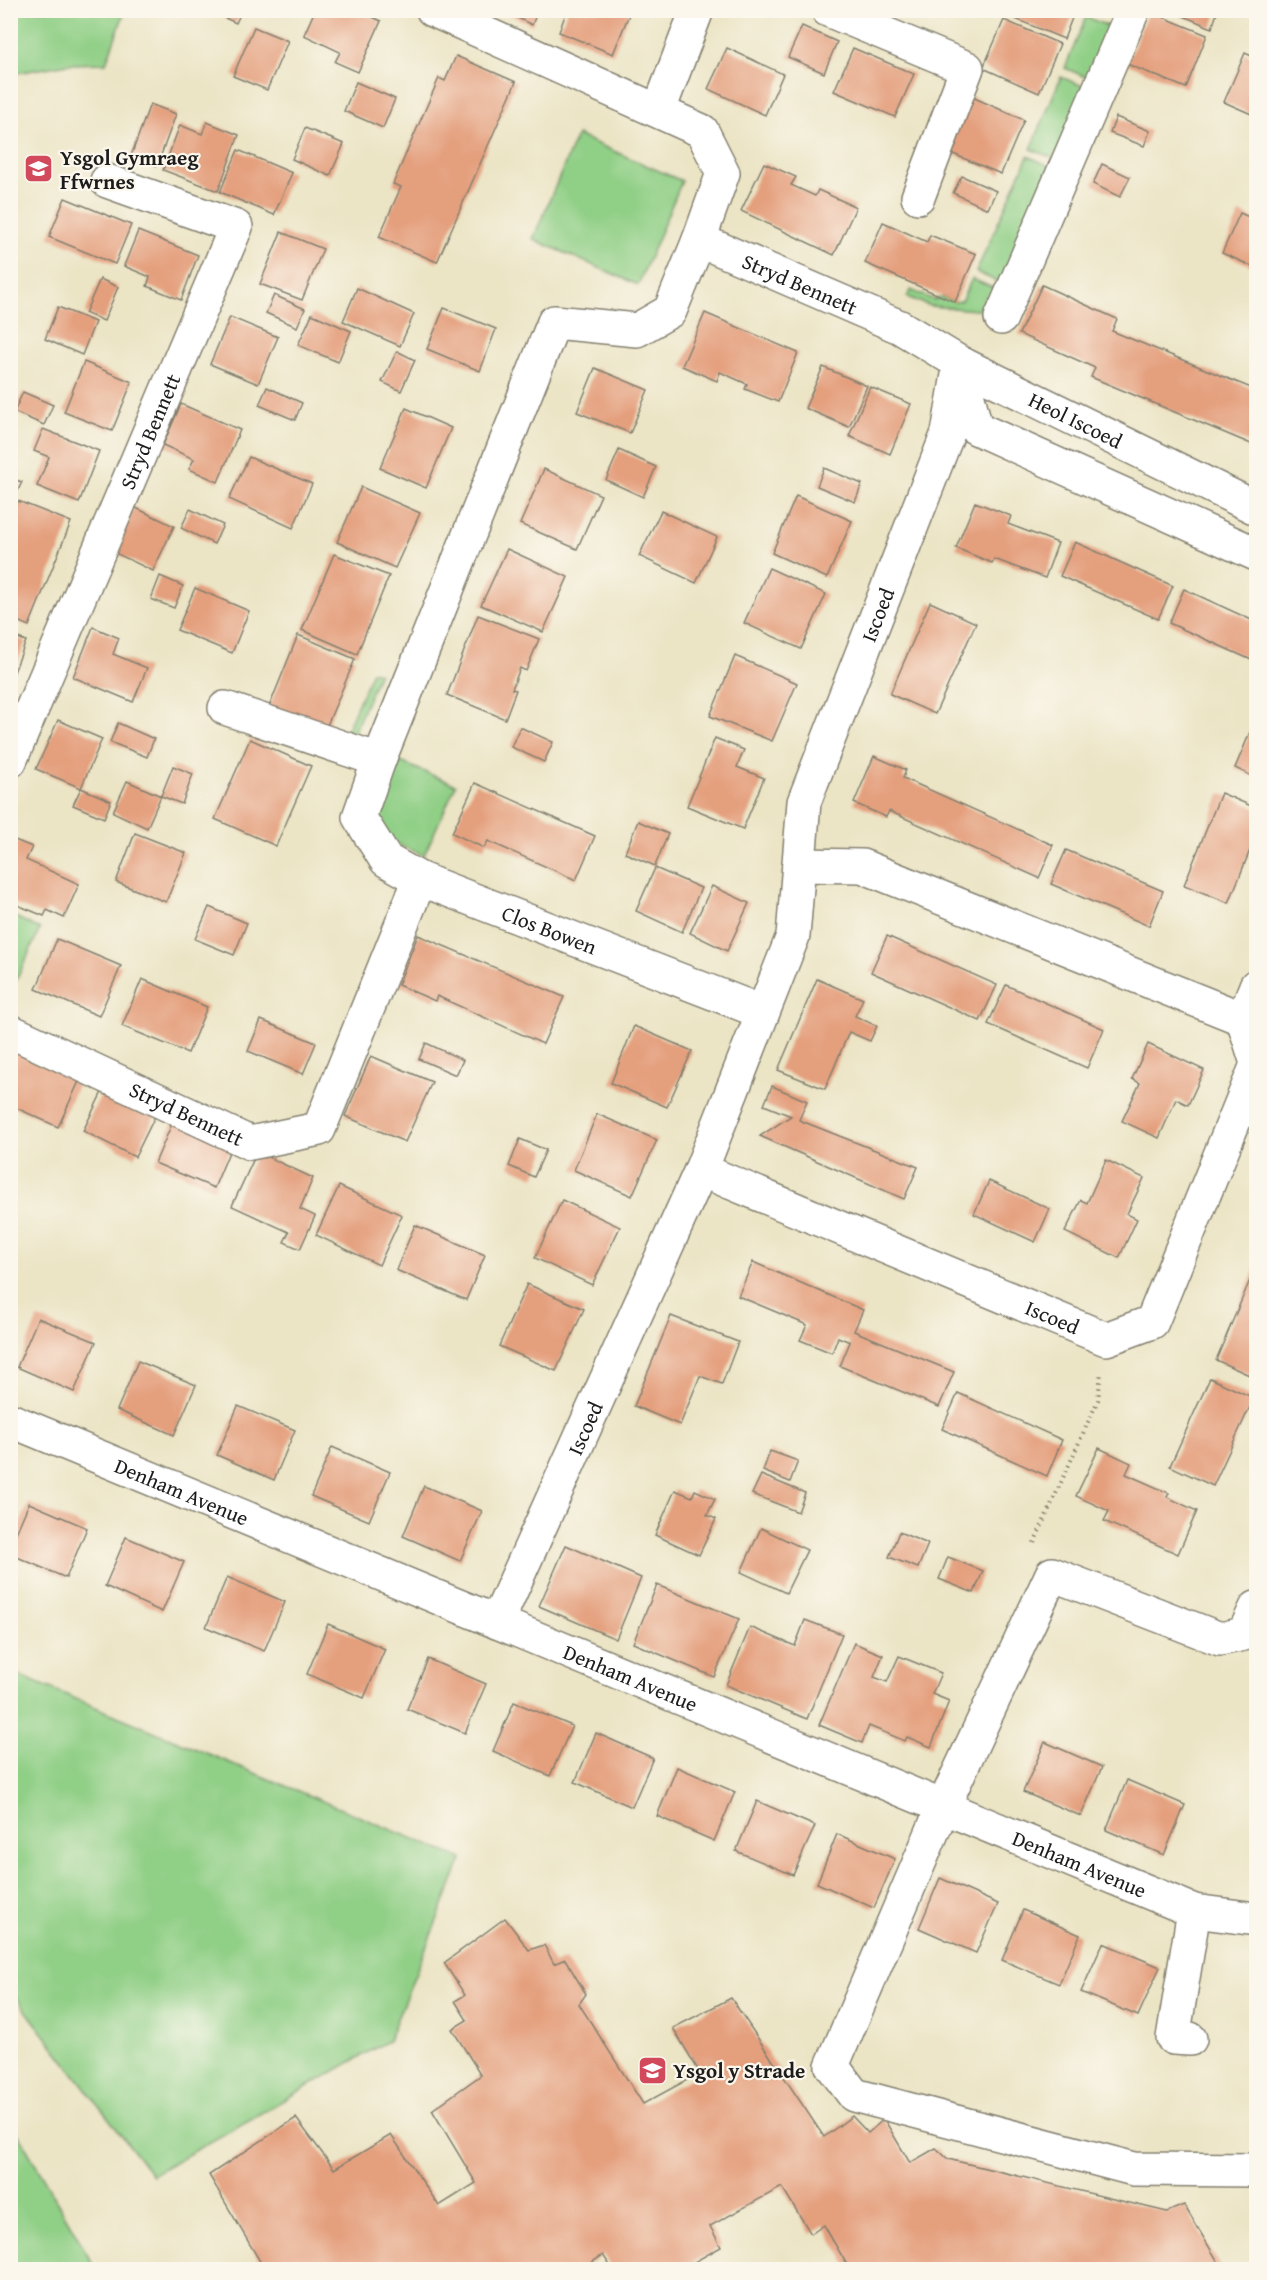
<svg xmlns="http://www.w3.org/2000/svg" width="1267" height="2280" viewBox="0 0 1267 2280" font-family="'Gentium Book Plus',serif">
	<rect width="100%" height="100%" fill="#fbf7ec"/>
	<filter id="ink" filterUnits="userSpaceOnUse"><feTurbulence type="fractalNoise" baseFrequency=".0167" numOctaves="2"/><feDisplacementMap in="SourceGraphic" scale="12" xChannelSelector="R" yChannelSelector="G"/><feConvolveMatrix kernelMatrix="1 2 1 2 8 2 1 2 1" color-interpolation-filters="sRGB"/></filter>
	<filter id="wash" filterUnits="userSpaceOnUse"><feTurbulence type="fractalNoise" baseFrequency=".008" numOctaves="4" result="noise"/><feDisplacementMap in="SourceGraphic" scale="24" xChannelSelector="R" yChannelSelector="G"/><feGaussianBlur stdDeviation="1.35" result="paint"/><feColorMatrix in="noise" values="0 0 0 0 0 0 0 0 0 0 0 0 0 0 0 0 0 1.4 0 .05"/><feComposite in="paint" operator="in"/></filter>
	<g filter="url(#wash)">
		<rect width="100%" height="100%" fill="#ebe4c5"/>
		<g fill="#90cf86" stroke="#567651" stroke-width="1.5">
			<polygon points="11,10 125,10 125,11 106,63 68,64 11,74"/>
			<polygon points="1086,17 1115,29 1093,80 1065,68"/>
			<polygon points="1061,77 1090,89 1060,161 1031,149"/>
			<polygon points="577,135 682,181 638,285 533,239"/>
			<polygon points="1028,156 1058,170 1005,285 976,272"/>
			<polygon points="972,279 1003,292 987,311 930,306 907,297 911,290 934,300 943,297 955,302 961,301"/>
			<polygon points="372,671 379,673 348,746 341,743"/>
			<path d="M391 758 456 785 424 855C411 850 392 844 383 834 364 815 383 778 391 758Z"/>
			<polygon points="11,915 40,929 14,985 11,987"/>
			<polygon points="11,1672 462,1859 388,2041 152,2175 11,1991"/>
			<polygon points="11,2122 96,2269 11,2269"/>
		</g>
		<g id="blocks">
			<g fill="#e49f7d">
				<polygon points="207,10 242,10 236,23"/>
				<polygon points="315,10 357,10 381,21 358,72 335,62 340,52 304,35"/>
				<polygon points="501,10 538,10 532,25"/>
				<polygon points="567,10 630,12 613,54 559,32"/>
				<polygon points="1008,10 1075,10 1064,39 1006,15"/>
				<polygon points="1169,10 1218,10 1212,28"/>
				<polygon points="1148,11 1207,35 1186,88 1127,64"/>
				<polygon points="1004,20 1060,44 1039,93 983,68"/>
				<polygon points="802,26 837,42 824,73 788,57"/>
				<polygon points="254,27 288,41 267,90 233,76"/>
				<polygon points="727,48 783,74 765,115 708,89"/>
				<polygon points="853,48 914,74 895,117 834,91"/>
				<polygon points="1245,53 1256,58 1256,116 1224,102"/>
				<polygon points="456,56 516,82 437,262 379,237 401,187 393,184 405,156 439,78 445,81"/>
				<polygon points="356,82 395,99 383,128 344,111"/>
				<polygon points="970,96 1024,120 1001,174 946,151"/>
				<polygon points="150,104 176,114 157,166 131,156"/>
				<polygon points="1116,117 1150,131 1144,146 1110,133"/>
				<polygon points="207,122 239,135 218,191 163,170 180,125 202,134"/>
				<polygon points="305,128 344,144 330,176 292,159"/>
				<polygon points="238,150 292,173 274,215 220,192"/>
				<polygon points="764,163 796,177 791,185 815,196 818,190 856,207 834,255 741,211"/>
				<polygon points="1102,164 1130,177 1120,197 1093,184"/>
				<polygon points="962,176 996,191 988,209 953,193"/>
				<polygon points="65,198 131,225 115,264 49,237"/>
				<polygon points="1240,213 1256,220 1256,268 1222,253"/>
				<polygon points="883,222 927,242 930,235 976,254 955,302 865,263"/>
				<polygon points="138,231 198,255 181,300 147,286 150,277 124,266"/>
				<polygon points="281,232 323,249 302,300 260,284"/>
				<polygon points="100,279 118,287 104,321 85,313"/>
				<polygon points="1042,285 1117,319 1112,331 1256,390 1256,446 1091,377 1095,368 1019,334"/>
				<polygon points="357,288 414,314 400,346 343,321"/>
				<polygon points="274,295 305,309 297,327 266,313"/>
				<polygon points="58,307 95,322 82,355 45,339"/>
				<polygon points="444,308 496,329 480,371 427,349"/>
				<polygon points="705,313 798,353 778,402 745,389 747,384 720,372 717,381 682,366"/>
				<polygon points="312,314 351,331 338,362 298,345"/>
				<polygon points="230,317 278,337 258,384 210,364"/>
				<polygon points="397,351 415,360 401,391 382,382"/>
				<polygon points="84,362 132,382 112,431 64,412"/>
				<polygon points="823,367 867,386 849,427 805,408"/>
				<polygon points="595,368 648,390 630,433 577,412"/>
				<polygon points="267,387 302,403 295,420 259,405"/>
				<polygon points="870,387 911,404 890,454 849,436"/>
				<polygon points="23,392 53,405 44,425 14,412"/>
				<polygon points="181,404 240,430 218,482 189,469 194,459 163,445"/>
				<polygon points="406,408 451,428 426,488 380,468"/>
				<polygon points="43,429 99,451 79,503 37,486 49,457 34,451"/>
				<polygon points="619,450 656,467 643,497 606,480"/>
				<polygon points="249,457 312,484 293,528 229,499"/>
				<polygon points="824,468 862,484 855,502 817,486"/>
				<polygon points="544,469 601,495 577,549 520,524"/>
				<polygon points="10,478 22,482 14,499 10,497"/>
				<polygon points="361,487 420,513 395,568 337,542"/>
				<polygon points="796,496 852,521 827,578 772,553"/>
				<polygon points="18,501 71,522 29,626 10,618 10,518"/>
				<polygon points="975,502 1011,516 1008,524 1058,543 1045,578 994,559 992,563 956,548"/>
				<polygon points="134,507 174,526 153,571 113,552"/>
				<polygon points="190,509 223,525 214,544 181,528"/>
				<polygon points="661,511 717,537 696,583 639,556"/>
				<polygon points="1075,542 1173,586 1158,619 1060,576"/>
				<polygon points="507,549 568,577 543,632 481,605"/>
				<polygon points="334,554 389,576 357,654 302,630"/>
				<polygon points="769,568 826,594 801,649 744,623"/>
				<polygon points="160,576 183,586 174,608 151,599"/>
				<polygon points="195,588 249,611 232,653 177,630"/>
				<polygon points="1184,589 1256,622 1256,662 1169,623"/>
				<polygon points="930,602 976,623 935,714 890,694"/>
				<polygon points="478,615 539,639 526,671 520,668 512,689 516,690 505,719 447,695"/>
				<polygon points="93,627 119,638 113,654 147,668 133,702 73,677"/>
				<polygon points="10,635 26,641 11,680 10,680"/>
				<polygon points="298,635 355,659 323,735 267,712"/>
				<polygon points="735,656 797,683 772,741 710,716"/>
				<polygon points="1256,718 1256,778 1235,768"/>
				<polygon points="58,720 102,739 81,788 36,769"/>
				<polygon points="118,723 154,739 147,757 110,742"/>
				<polygon points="520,727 553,742 544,762 511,747"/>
				<polygon points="715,738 744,750 737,767 764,778 743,829 687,806"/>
				<polygon points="250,739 311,766 276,846 215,819"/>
				<polygon points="874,756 906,770 903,778 1053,845 1039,878 889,811 886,817 854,803"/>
				<polygon points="173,766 193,774 182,804 161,796"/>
				<polygon points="127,781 161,796 147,828 113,812"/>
				<polygon points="475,783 595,836 576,880 488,841 484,848 452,833"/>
				<polygon points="81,788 111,801 104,818 73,805"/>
				<polygon points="1221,793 1256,808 1256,835 1229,903 1184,885"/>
				<polygon points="638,821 668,834 655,866 625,853"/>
				<polygon points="135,833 186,853 166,902 116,882"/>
				<polygon points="10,838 32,847 26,860 79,884 64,918 47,910 44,916 10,902"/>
				<polygon points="1066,850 1163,891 1149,926 1051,884"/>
				<polygon points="655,868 701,888 682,932 636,911"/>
				<polygon points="712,886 749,903 727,951 690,933"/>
				<polygon points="209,907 247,923 234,955 195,939"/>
				<polygon points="418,935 564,997 543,1044 437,996 435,1001 398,985"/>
				<polygon points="887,936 997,985 980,1021 871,972"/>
				<polygon points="57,939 121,966 99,1016 36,989"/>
				<polygon points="142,979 207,1007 188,1053 122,1026"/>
				<polygon points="817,979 863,999 855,1016 877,1026 870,1041 849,1032 825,1089 778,1070"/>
				<polygon points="1006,985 1104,1029 1087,1068 988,1024"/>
				<polygon points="261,1020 316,1043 303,1074 248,1051"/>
				<polygon points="634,1026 692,1051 667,1107 611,1083"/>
				<polygon points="426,1043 463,1060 456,1075 419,1059"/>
				<polygon points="1148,1044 1204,1070 1188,1105 1176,1099 1159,1138 1122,1121 1140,1083 1132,1079"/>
				<polygon points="15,1047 81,1077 58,1127 10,1105 10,1057"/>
				<polygon points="371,1056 432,1082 405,1142 345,1116"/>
				<polygon points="105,1086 157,1112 135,1157 83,1131"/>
				<polygon points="772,1086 807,1101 799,1120 918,1167 904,1199 760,1136 791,1116 764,1105"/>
				<polygon points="597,1114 657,1140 632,1196 574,1170"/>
				<polygon points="174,1119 232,1145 214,1188 155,1163"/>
				<polygon points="520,1139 546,1150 534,1177 509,1166"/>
				<polygon points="257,1152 313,1178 300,1209 315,1216 300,1249 284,1242 289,1232 232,1206"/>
				<polygon points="1106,1160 1144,1178 1127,1214 1137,1219 1119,1258 1065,1232 1081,1200 1087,1203"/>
				<polygon points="989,1181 1050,1209 1035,1242 974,1214"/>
				<polygon points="339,1186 402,1215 379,1265 316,1235"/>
				<polygon points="562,1200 620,1227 592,1285 535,1258"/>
				<polygon points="415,1225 485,1255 466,1300 396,1270"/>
				<polygon points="753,1262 863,1310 854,1331 954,1372 939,1407 840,1366 850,1342 838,1337 832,1353 800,1340 807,1325 738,1296"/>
				<polygon points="1256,1266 1256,1378 1216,1360"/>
				<polygon points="527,1284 584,1309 556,1371 499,1346"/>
				<polygon points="671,1316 738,1342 722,1384 700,1376 680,1425 634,1406"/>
				<polygon points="38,1318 96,1342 74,1392 17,1367"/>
				<polygon points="138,1361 196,1385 174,1435 117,1410"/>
				<polygon points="1210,1378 1254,1398 1213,1486 1170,1466"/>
				<polygon points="958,1393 1062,1440 1047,1476 942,1429"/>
				<polygon points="238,1406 295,1430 274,1480 217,1455"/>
				<polygon points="332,1447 390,1472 369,1521 311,1496"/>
				<polygon points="1099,1448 1131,1463 1126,1474 1169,1493 1167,1497 1197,1511 1178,1554 1104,1521 1109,1511 1076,1496"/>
				<polygon points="770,1451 798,1461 790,1482 763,1471"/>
				<polygon points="761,1475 805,1493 798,1512 752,1494"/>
				<polygon points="424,1486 482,1511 460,1561 403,1536"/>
				<polygon points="675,1490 692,1497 695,1490 715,1499 707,1515 716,1519 699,1555 655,1535"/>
				<polygon points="29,1503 87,1528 66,1578 10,1554 10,1547"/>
				<polygon points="761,1528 807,1550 786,1593 741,1572"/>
				<polygon points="899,1532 928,1544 918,1568 889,1557"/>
				<polygon points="126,1537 184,1562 162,1612 105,1586"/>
				<polygon points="566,1545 641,1578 616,1639 539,1606"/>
				<polygon points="948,1557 983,1571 974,1593 939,1579"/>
				<polygon points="227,1577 285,1602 264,1651 206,1627"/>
				<polygon points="657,1585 739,1619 714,1677 633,1643"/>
				<polygon points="805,1620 842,1634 807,1719 726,1685 750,1627 795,1646"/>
				<polygon points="328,1624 385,1649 364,1698 307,1674"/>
				<polygon points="854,1643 883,1655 874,1677 887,1682 899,1656 941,1673 932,1694 949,1701 931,1747 907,1737 905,1741 869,1726 862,1743 819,1725"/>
				<polygon points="428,1659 486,1684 465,1733 407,1709"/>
				<polygon points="514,1702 572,1726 550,1776 493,1751"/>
				<polygon points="596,1733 653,1758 632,1807 575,1782"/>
				<polygon points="1045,1742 1102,1767 1081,1816 1023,1792"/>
				<polygon points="677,1767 735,1792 714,1841 657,1816"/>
				<polygon points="1127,1780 1185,1805 1164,1855 1106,1830"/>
				<polygon points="757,1801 815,1826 793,1875 736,1851"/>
				<polygon points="837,1834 895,1859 874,1908 817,1883"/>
				<polygon points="940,1878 998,1904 976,1953 919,1928"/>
				<polygon points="1023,1910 1080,1935 1059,1984 1002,1960"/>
				<polygon points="505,1918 529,1950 544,1945 554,1964 565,1959 586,1994 579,2004 643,2104 700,2073 673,2028 731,1998 824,2137 852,2116 868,2133 884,2119 910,2163 936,2148 948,2159 1167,2212 1184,2205 1223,2270 850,2270 824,2225 811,2234 782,2187 710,2226 721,2247 680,2270 613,2270 603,2255 580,2270 265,2270 209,2175 296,2118 334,2169 391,2135 439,2206 476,2183 432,2110 481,2075 452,2029 467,2020 455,2001 465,1995 444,1963"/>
				<polygon points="1103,1943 1160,1967 1138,2016 1081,1992"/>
			</g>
		</g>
	</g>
	<g filter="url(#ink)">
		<use href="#blocks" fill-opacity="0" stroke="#848070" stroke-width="1.5"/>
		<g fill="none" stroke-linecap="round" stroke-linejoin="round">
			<defs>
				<g id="minor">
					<path id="s1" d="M433 10 702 131 723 173 699 240 670 311 637 330 554 322 379 760 359 817 386 860 420 879 762 1012"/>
					<polyline points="828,10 967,68 918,197"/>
					<polyline points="659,110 697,10"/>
					<path id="s2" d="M699 240 900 327 960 363 1256 508"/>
					<polyline points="1001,318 1133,10"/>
					<polyline points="963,377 976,428 1256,554"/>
					<polyline points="225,708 379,760"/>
					<path id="s3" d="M10 761 236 227 107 181"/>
					<polyline points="799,865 862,866 1243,1019"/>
					<polyline points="1256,986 1243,1019 1256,1060"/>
					<path id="s4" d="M10 1031 250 1143 319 1129 420 879"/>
					<path id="s5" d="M701 1170 1106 1339 1152 1322 1256 1067"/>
					<path id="s6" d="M10 1420 1194 1911 1256 1919"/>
					<polyline points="1256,1608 1244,1634 1220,1639 1052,1574 943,1807 832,2066 854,2095 1134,2169 1256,2170"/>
					<path id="s7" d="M497 1622 701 1170 793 936 804 802 948 433 960 363"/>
					<polyline points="1190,2039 1173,2038 1194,1911"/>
				</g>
			</defs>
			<use href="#minor" stroke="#848070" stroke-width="36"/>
			<polyline stroke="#848070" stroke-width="4" stroke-dasharray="1.5 4.5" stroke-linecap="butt" points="1034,1543 1098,1400 1101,1372"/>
			<use href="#minor" stroke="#fff" stroke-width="33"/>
		</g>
	</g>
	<defs>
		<symbol id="school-square" viewBox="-11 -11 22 22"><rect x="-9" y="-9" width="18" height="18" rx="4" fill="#d1495b" stroke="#fbf7ec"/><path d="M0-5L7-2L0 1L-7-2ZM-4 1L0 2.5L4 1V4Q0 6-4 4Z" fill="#fff"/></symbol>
	</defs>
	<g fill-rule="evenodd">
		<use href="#school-square" x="22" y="152" width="33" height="33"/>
		<use href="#school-square" x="636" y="2054" width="33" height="33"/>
	</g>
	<g text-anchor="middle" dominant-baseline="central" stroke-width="4.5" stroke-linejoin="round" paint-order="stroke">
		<g font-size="21" font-weight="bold" fill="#1c1c1c" stroke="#fbf7ec" text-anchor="start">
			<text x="60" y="157">Ysgol Gymraeg<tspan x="60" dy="24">Ffwrnes</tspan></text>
			<text x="673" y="2070">Ysgol y Strade</text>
		</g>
		<g font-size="21" fill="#1c1c1c" stroke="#fbf7ec">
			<text stroke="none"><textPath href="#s2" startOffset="110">Stryd Bennett</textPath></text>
			<text stroke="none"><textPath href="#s2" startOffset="418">Heol Iscoed</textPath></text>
			<text stroke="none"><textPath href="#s3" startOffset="358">Stryd Bennett</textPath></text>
			<text stroke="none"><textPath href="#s7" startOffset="1083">Iscoed</textPath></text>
			<text stroke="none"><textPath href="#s1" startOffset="1372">Clos Bowen</textPath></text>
			<text stroke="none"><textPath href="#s4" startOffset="195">Stryd Bennett</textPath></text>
			<text stroke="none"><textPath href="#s5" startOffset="381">Iscoed</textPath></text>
			<text stroke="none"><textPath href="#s7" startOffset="213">Iscoed</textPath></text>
			<text stroke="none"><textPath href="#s6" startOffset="186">Denham Avenue</textPath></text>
			<text stroke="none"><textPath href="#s6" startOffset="672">Denham Avenue</textPath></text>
			<text stroke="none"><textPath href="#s6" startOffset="1158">Denham Avenue</textPath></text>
		</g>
	</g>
	<rect width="1267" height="2280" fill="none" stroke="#fbf7ec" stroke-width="36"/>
</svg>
